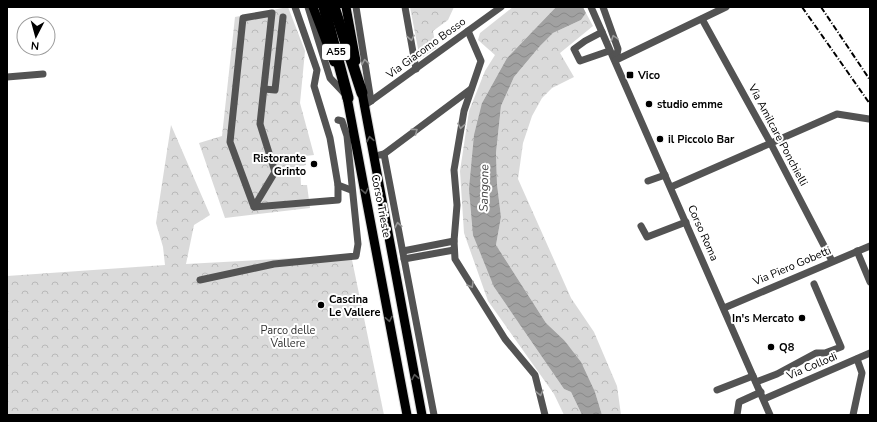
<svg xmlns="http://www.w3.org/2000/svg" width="877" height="422" viewBox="0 0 877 422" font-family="'Nunito Sans',sans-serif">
	<defs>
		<pattern id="forest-crowns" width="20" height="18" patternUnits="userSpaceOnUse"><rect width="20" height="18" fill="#dadada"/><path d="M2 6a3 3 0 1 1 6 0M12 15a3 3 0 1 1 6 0" fill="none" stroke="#b9b9b9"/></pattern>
		<pattern id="water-waves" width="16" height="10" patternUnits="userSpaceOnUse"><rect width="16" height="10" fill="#a1a1a1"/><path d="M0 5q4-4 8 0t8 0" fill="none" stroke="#898989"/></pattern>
	</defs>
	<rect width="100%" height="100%" fill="#fff"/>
	<g fill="url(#forest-crowns)">
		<polygon points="288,7 305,51 300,103 314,155 305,156 306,165 300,166 301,185 307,185 310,208 225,218 199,143 222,136 235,17"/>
		<polygon points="410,7 454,7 448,20 433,31 436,48 420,59"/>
		<polygon points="513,7 556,7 507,58 482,103 494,287 564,389 571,392 582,415 564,415 554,394 488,301 464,233 460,171 469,111 485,71 495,55 478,40 480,33"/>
		<polygon points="586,13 593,26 560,53 574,77 552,88 542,98 532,116 523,143 518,179 571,298 594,332 617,386 621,415 602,415 595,392 564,340 546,323 496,245 501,217 497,184 496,153 501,106 514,77 540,46 553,33 581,20"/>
		<polygon points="171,125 210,215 194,225 186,264 351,255 384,415 7,415 7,276 165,265 163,247 156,223"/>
	</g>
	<polygon fill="url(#water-waves)" points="556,7 583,7 586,13 581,20 553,33 540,46 514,77 501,106 496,153 497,184 501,217 496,245 546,323 564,340 581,362 595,392 602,415 582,415 571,392 564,389 494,287 473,235 469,189 474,135 482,103 507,58"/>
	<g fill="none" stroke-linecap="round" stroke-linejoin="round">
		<defs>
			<g id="major">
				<polyline points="313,7 334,62"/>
				<polyline points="346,7 356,61"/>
				<polyline points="361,87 422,415"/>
				<polyline points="346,92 407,415"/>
			</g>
			<g id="highway">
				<polyline points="324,7 348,98"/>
				<polyline points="334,7 362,93"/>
			</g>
		</defs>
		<use href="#major" stroke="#dbdbdb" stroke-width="11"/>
		<use href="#highway" stroke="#dbdbdb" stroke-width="13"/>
		<g stroke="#535353" stroke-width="7">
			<polyline points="295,7 317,70 314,86 330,138 338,185 351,190"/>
			<polyline points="308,7 330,78 346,95"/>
			<polyline points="356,7 371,101"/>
			<polyline points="405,7 416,69"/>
			<polyline points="591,7 770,415"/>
			<polyline points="603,7 618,49 616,60"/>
			<polyline points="702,19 770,142 832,261"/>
			<polyline points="468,31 481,61 464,111 454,170 457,205 454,241 455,259 505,339 535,375 545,415"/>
			<polyline points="602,32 585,41 574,49 580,61 609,51"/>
			<polyline points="616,60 726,7"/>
			<polyline points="7,77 43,74"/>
			<polyline points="264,89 275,90 283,17"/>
			<polyline points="364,106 501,7"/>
			<polyline points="384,154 434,415"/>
			<polyline points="380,155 384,154 471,89"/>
			<polyline points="648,181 665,175"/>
			<polyline points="671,187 837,114 869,119"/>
			<polyline points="254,207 275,172 260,124 272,13 243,18 230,142 254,207 338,200 338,185"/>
			<polyline points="641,226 647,237 686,222"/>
			<polyline points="403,251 454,241"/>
			<polyline points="857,251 870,282"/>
			<polyline points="404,259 454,250"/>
			<polyline points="200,280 274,264 356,256 358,244 347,136 342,121 338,120"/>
			<polyline points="724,308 870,246"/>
			<polyline points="756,382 777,374 816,353 825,353 841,347 814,284"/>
			<polyline points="717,390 753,376"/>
			<polyline points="764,399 870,353"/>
			<polyline points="737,415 739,402 761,392"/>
			<polyline points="853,415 862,373 857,359"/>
		</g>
		<use href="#major" stroke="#000" stroke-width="9"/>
		<use href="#highway" stroke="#000" stroke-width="11"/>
		<g stroke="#000" stroke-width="2" stroke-dasharray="6 2 1 2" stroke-linecap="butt">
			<polyline points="802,7 870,104"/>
			<polyline points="821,7 870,80"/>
		</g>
	</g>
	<defs><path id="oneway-chevron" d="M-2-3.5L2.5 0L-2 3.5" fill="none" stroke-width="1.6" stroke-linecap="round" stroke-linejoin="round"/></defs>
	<g stroke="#989898">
		<use href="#oneway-chevron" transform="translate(411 38) rotate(79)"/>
		<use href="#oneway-chevron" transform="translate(614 38) rotate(-108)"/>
		<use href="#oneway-chevron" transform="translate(365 62) rotate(-99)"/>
		<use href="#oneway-chevron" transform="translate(461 126) rotate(100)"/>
		<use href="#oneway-chevron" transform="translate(415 131) rotate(-37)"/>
		<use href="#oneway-chevron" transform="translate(398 225) rotate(-101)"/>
		<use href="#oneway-chevron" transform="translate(471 285) rotate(60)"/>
		<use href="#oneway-chevron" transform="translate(540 393) rotate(76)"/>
	</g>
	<g stroke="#595959">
		<use href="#oneway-chevron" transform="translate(370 139) rotate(-101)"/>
		<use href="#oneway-chevron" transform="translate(365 191) rotate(79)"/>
		<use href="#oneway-chevron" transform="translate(389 319) rotate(79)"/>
		<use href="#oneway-chevron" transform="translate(415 377) rotate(-101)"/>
	</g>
	<g fill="#000" stroke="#fff" stroke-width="1.5">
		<rect x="626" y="71" width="8" height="8" rx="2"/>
		<circle cx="649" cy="104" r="4"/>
		<circle cx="660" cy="139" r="4"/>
		<circle cx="314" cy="164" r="4"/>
		<circle cx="321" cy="305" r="4"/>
		<circle cx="802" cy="318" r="4"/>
		<circle cx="771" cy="347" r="4"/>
	</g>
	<g text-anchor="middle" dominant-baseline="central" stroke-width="4" stroke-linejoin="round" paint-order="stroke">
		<rect fill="#fff" stroke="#4c4c4c" stroke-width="1" x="322" y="44" width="28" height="16" rx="3"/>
		<g font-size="10" font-weight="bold" fill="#000">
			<text x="336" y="52">A55</text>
		</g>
		<g font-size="11" fill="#000" stroke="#fff">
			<text transform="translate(426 48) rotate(-36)">Via Giacomo Bosso</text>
			<text transform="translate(778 135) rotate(62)">Via Amilcare Ponchielli</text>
			<text transform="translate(381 206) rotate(79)">Corso Trieste</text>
			<text transform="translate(703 233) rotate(66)">Corso Roma</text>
			<text transform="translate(792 266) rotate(-23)">Via Piero Gobetti</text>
			<text transform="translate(812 366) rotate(-23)">Via Collodi</text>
		</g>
		<g font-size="11" font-weight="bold" fill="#000" stroke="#fff" text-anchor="start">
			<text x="638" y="75">Vico</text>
			<text x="657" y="104">studio emme</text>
			<text x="668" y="139">il Piccolo Bar</text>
			<text x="306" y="158" text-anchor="end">Ristorante<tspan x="306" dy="13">Grinto</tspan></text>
			<text x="329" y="299">Cascina<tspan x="329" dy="13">Le Vallere</tspan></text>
			<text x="794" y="318" text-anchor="end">In's Mercato</text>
			<text x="779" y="347">Q8</text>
		</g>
		<g font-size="11" fill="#313131" stroke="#fff">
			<text x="288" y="330">Parco delle<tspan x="288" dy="13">Vallere</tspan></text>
		</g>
		<g font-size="12" font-style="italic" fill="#424242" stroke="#fff">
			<text transform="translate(484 188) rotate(-89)">Sangone</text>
		</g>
	</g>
	<rect width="877" height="422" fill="none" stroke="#000000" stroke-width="16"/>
	<g transform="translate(36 36) rotate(186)"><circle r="19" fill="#ffffff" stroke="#999999"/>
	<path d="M0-3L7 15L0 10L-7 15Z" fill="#000000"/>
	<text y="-6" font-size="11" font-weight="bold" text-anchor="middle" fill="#000000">N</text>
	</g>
</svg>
